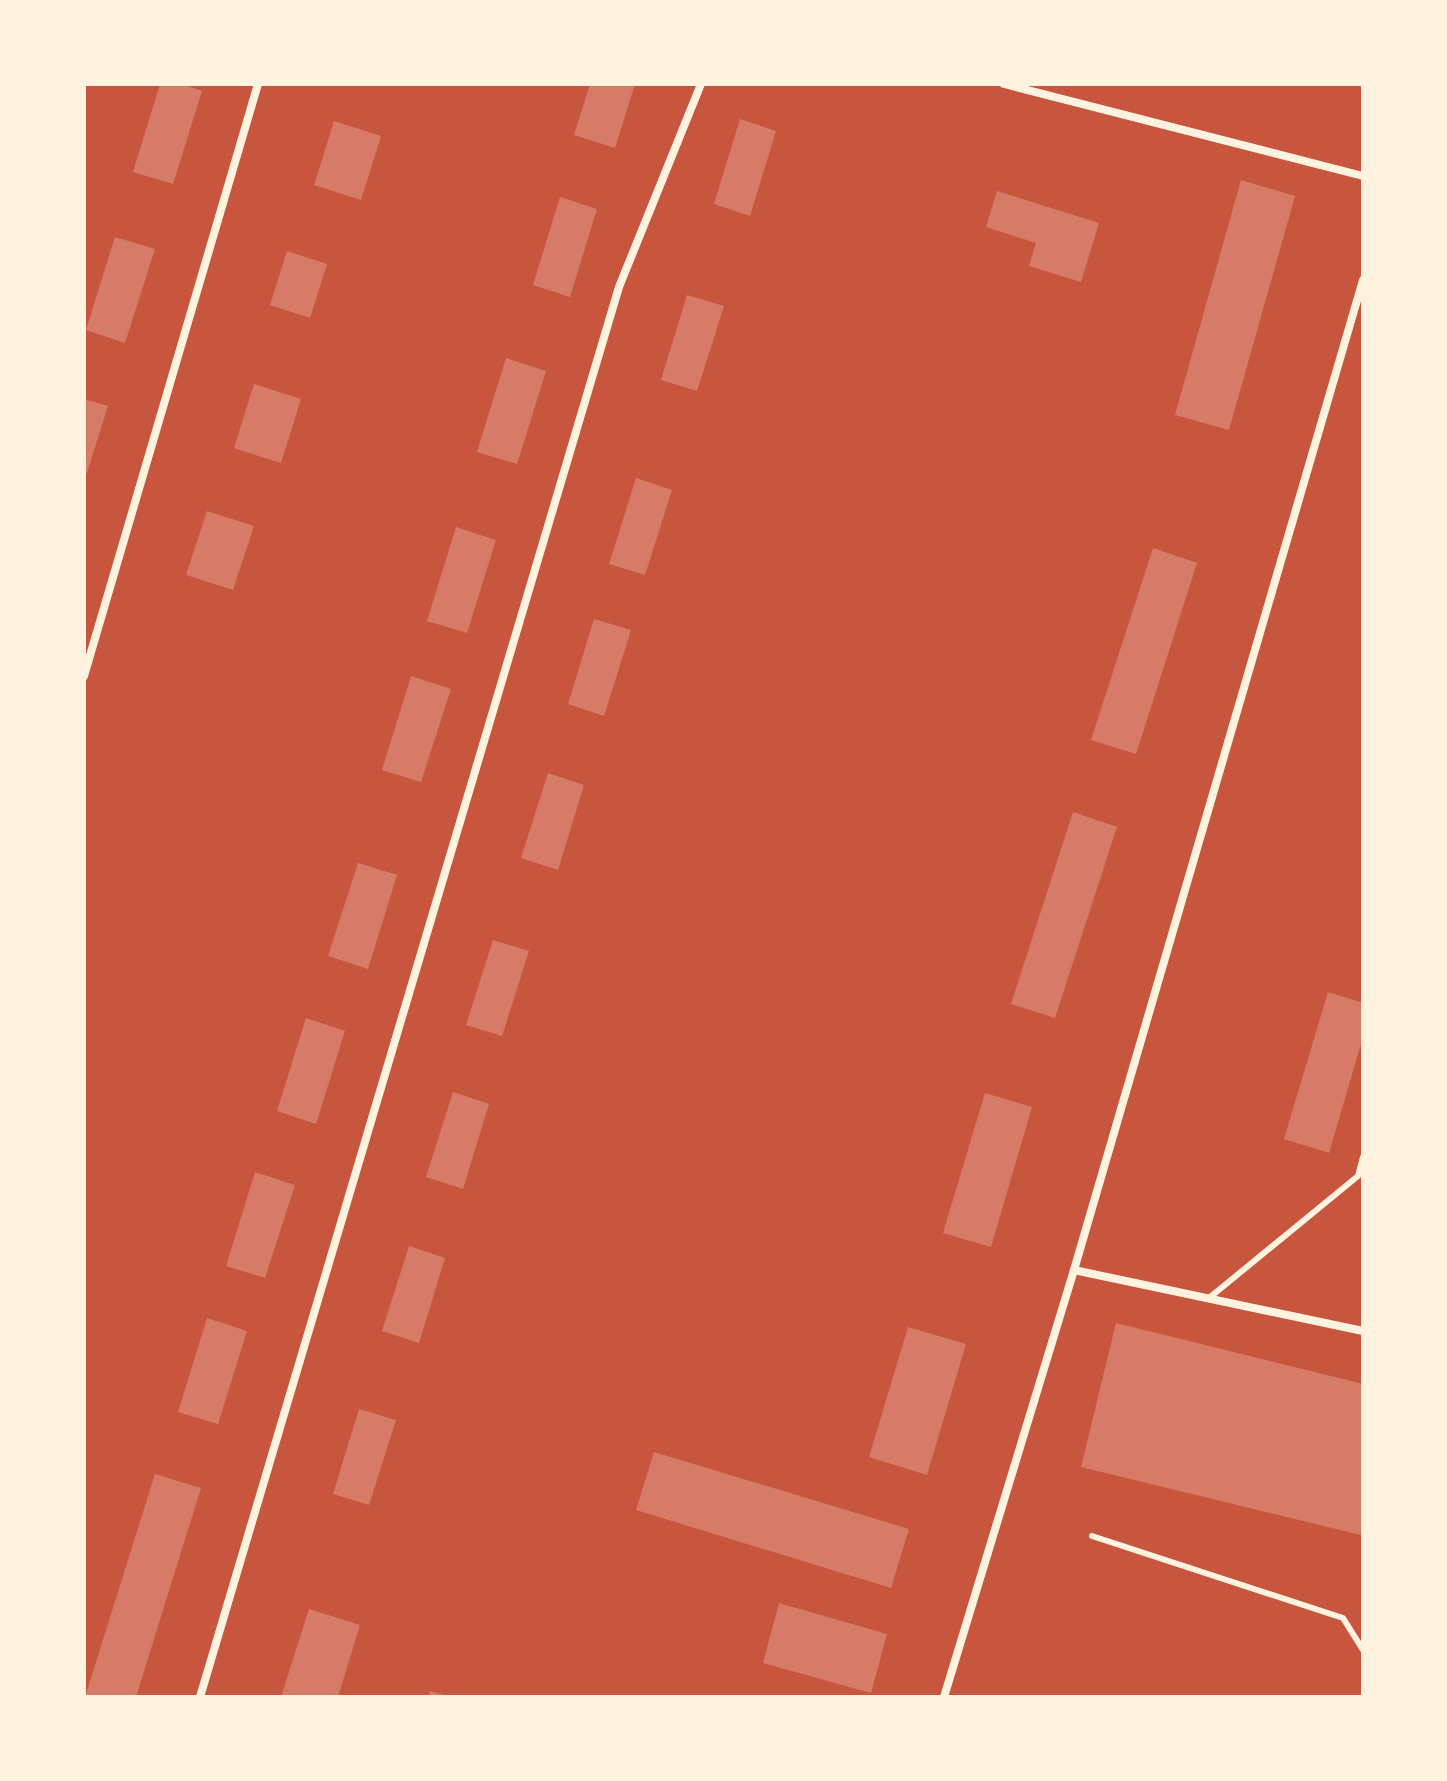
<svg xmlns="http://www.w3.org/2000/svg" width="1447" height="1781" viewBox="0 0 1447 1781" font-family="Commissioner,sans-serif">
	<rect width="100%" height="100%" fill="#c8553d"/>
	<g fill="#d67c66">
		<polygon points="160,84 181,84 202,91 173,184 133,172"/>
		<polygon points="590,84 635,84 615,148 574,135"/>
		<polygon points="740,119 776,131 750,216 714,204"/>
		<polygon points="334,121 381,136 361,200 314,185"/>
		<polygon points="1241,180 1295,196 1229,430 1175,415"/>
		<polygon points="997,191 1099,223 1081,282 1029,266 1036,243 986,227"/>
		<polygon points="560,197 597,209 570,297 533,285"/>
		<polygon points="115,237 155,249 125,343 86,330"/>
		<polygon points="287,251 327,264 310,318 270,305"/>
		<polygon points="687,295 724,306 697,391 661,380"/>
		<polygon points="506,358 546,371 517,464 477,452"/>
		<polygon points="254,384 301,399 281,463 234,448"/>
		<polygon points="84,399 108,406 85,479 84,479"/>
		<polygon points="636,478 672,490 645,575 609,564"/>
		<polygon points="207,511 254,526 233,590 186,575"/>
		<polygon points="456,527 496,540 467,633 427,621"/>
		<polygon points="1153,548 1197,563 1136,754 1091,740"/>
		<polygon points="594,619 631,630 604,716 568,704"/>
		<polygon points="411,676 451,689 421,782 382,770"/>
		<polygon points="548,773 584,785 558,870 521,858"/>
		<polygon points="1073,812 1117,827 1055,1018 1011,1004"/>
		<polygon points="358,863 397,875 368,969 328,956"/>
		<polygon points="493,940 529,951 502,1036 466,1025"/>
		<polygon points="1328,992 1363,1003 1363,1037 1329,1153 1284,1139"/>
		<polygon points="306,1018 345,1031 316,1124 277,1111"/>
		<polygon points="453,1092 489,1104 463,1189 426,1177"/>
		<polygon points="985,1093 1032,1107 991,1247 943,1233"/>
		<polygon points="255,1172 295,1185 265,1278 226,1266"/>
		<polygon points="409,1246 445,1258 419,1343 382,1331"/>
		<polygon points="207,1318 247,1331 218,1424 178,1412"/>
		<polygon points="1116,1323 1363,1384 1361,1535 1081,1467"/>
		<polygon points="908,1327 966,1344 927,1475 869,1457"/>
		<polygon points="359,1409 396,1420 369,1505 333,1494"/>
		<polygon points="654,1452 909,1529 891,1588 636,1510"/>
		<polygon points="155,1474 201,1488 136,1697 85,1697"/>
		<polygon points="779,1603 887,1634 871,1693 763,1663"/>
		<polygon points="309,1609 360,1625 338,1697 281,1697"/>
		<polygon points="430,1691 448,1696 448,1697 428,1697"/>
	</g>
	<g fill="none" stroke-linecap="round" stroke-linejoin="round">
		<g stroke="#fff3e0" stroke-width="6">
			<polyline points="1209,1298 1358,1176 1363,1157"/>
			<polyline points="1092,1536 1343,1618 1363,1650"/>
		</g>
		<g stroke="#fff3e0" stroke-width="8">
			<polyline points="1004,84 1363,176"/>
			<polyline points="84,676 258,84"/>
			<polyline points="1074,1270 1363,1331"/>
			<polyline points="200,1697 619,287 701,84"/>
			<polyline points="944,1697 1074,1270 1363,280"/>
		</g>
	</g>
	<rect width="1447" height="1781" fill="none" stroke="#fff3e0" stroke-width="172"/>
</svg>
